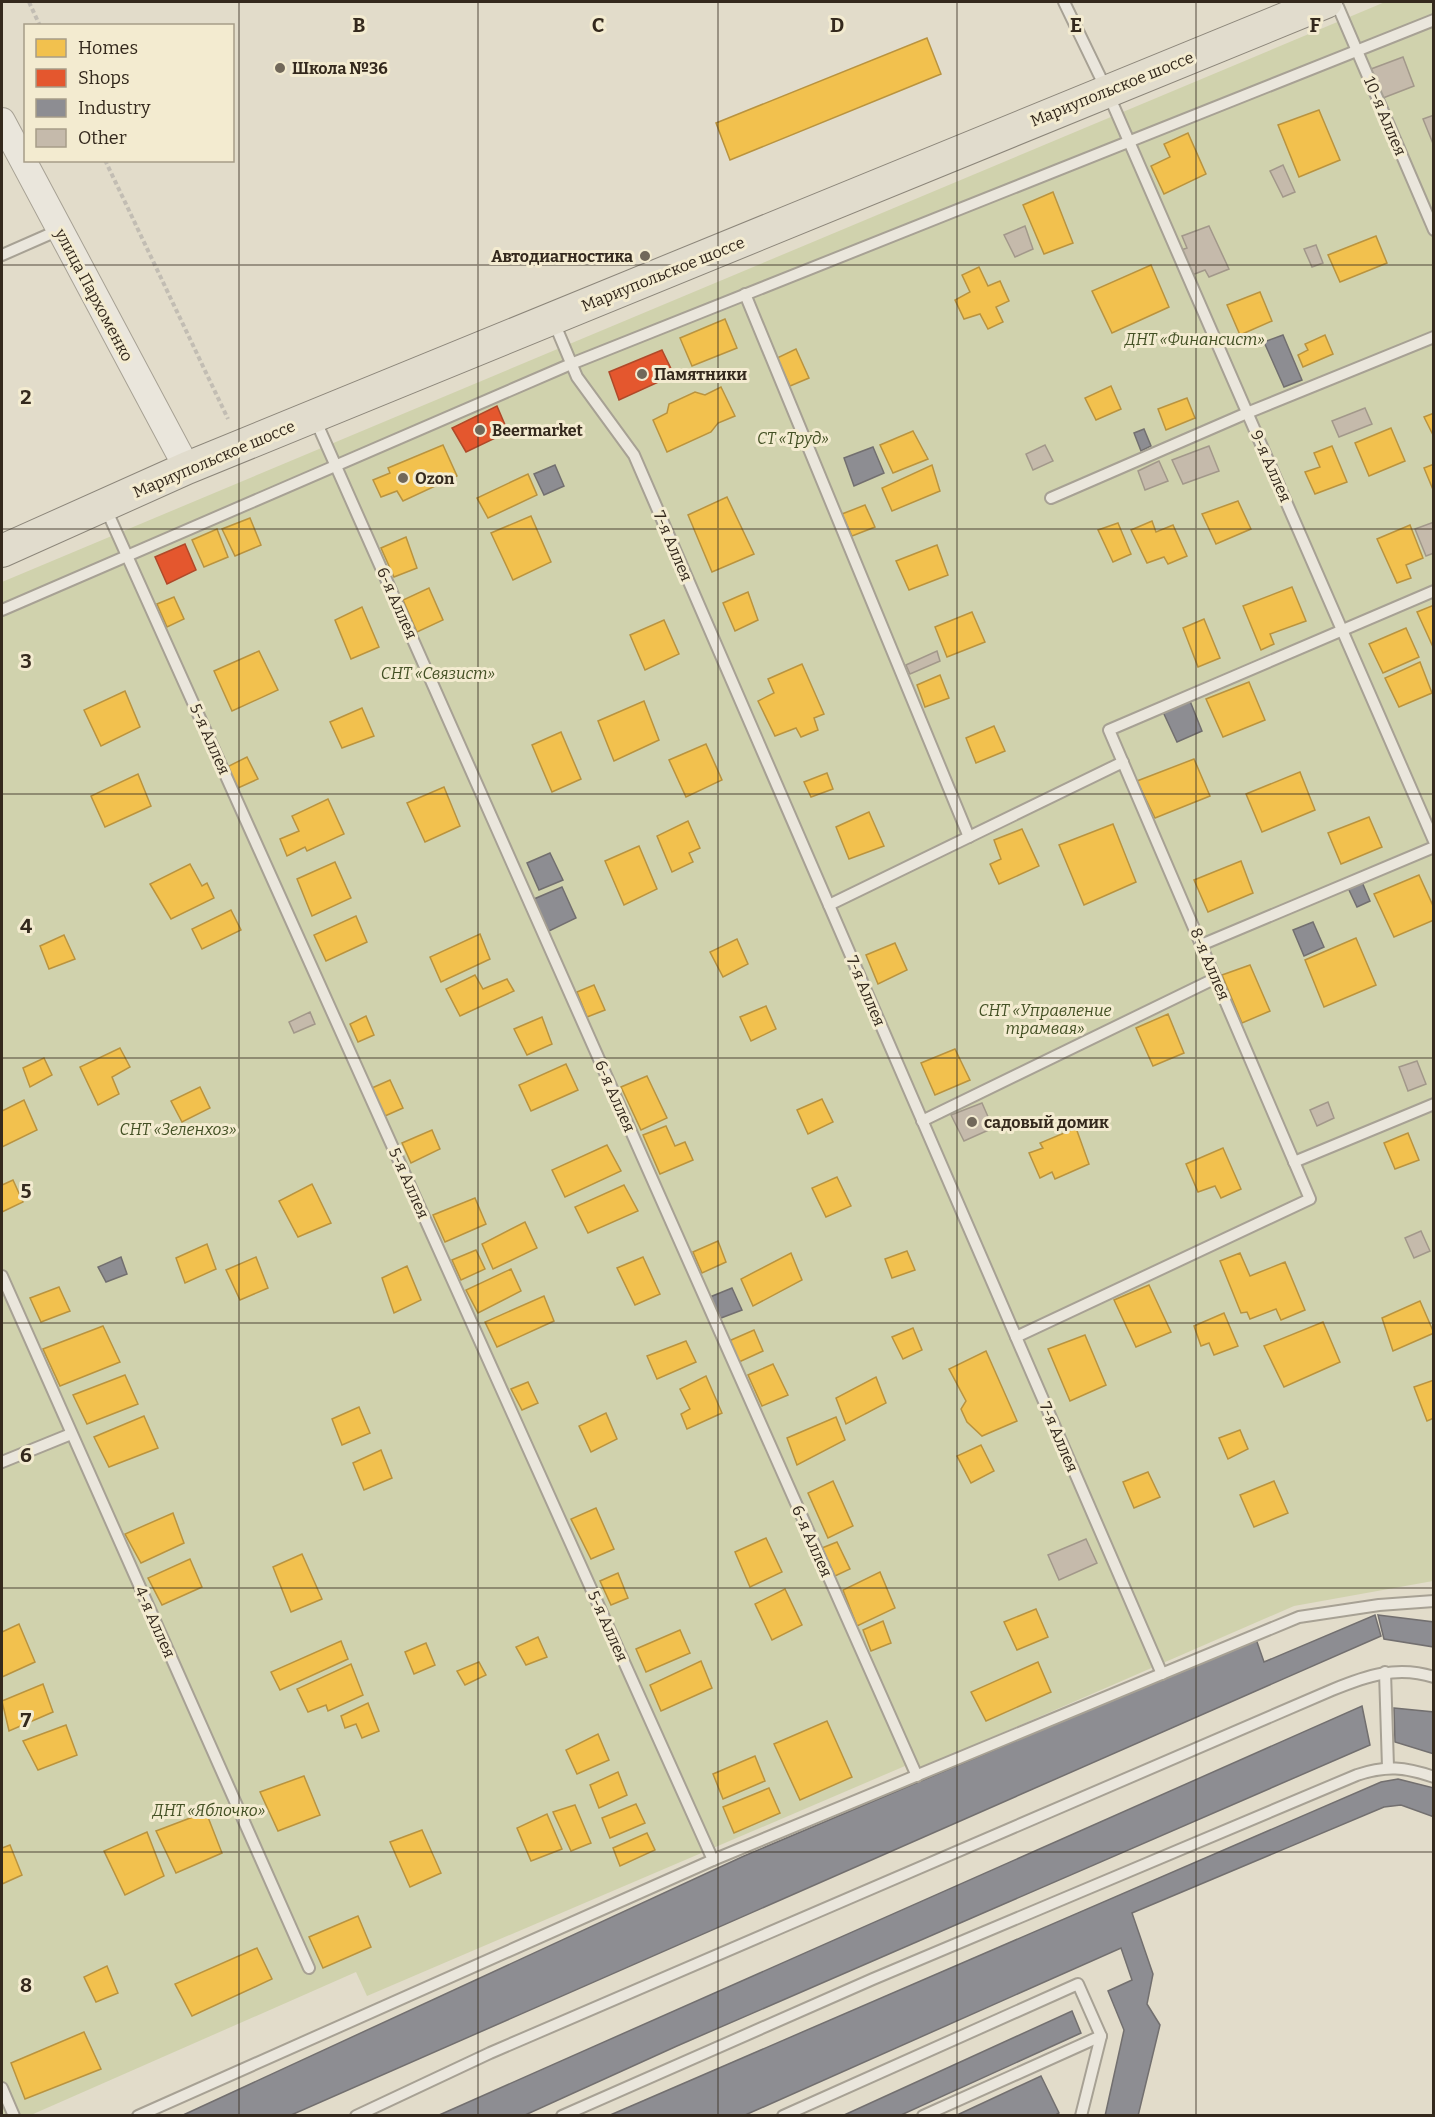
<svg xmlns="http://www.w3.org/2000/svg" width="1435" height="2117" viewBox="0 0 1435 2117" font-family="Bitter,serif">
	<rect width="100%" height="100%" fill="#e2dcca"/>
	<polygon fill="#d0d2ad" points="1385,2 1433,2 1433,1581 1294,1606 908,1774 905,1766 367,1996 356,1972 31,2115 2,2115 2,582"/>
	<g fill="#f2c14e" stroke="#b9933f" stroke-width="1.5">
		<polygon points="927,38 941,74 730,160 716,123"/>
		<polygon points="1319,110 1340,160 1299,177 1278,125"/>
		<polygon points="1188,133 1206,174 1164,194 1151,166 1170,157 1164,144"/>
		<polygon points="1053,192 1073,243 1044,254 1023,205"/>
		<polygon points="1376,236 1387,263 1340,282 1328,255"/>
		<polygon points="1151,265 1169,307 1112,333 1092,291"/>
		<polygon points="979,267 988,286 1000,281 1009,301 996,307 1003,322 988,329 980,314 964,319 955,300 970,292 962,275"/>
		<polygon points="1260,292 1272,321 1240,335 1227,305"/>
		<polygon points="725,319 737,348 692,366 680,338"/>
		<polygon points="1325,335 1333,354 1303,367 1298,355 1308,350 1305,344"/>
		<polygon points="796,349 809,378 790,386 777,358"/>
		<polygon points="1111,386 1121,409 1096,420 1085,398"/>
		<polygon points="721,387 735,416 718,423 711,432 667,452 653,420 667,413 669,404 695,392 705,395"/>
		<polygon points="1187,398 1195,418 1166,430 1158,409"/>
		<polygon points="1434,413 1434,437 1424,417"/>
		<polygon points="1391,428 1405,461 1369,476 1355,443"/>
		<polygon points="913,431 928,459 893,473 880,445"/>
		<polygon points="443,445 457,476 403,501 397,491 381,497 373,480 390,473 388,468"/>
		<polygon points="1332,446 1347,482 1315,494 1305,472 1320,467 1314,453"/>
		<polygon points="1434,464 1434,492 1424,468"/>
		<polygon points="932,465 940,491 892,511 882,488"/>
		<polygon points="528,474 537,495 488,518 477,498"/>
		<polygon points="727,497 754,554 712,572 688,515"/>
		<polygon points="1238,501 1251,529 1216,544 1202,514"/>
		<polygon points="865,505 875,527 852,536 842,514"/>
		<polygon points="531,516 551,562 513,580 491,533"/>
		<polygon points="250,518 261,545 235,556 222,529"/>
		<polygon points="1152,521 1156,532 1173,525 1187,556 1168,564 1164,557 1147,563 1131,530"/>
		<polygon points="1118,523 1131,554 1113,562 1098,530"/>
		<polygon points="1410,525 1423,558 1406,565 1411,578 1397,583 1377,539"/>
		<polygon points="217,529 228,557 204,567 192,540"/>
		<polygon points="406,537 417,568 394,577 381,548"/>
		<polygon points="937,545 948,575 909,590 896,561"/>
		<polygon points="1292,587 1306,621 1270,634 1274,644 1261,650 1243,606"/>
		<polygon points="429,588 443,620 417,632 403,600"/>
		<polygon points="748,592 758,620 735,631 723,603"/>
		<polygon points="174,597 184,619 167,627 157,604"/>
		<polygon points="1434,605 1434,646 1433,647 1417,612"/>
		<polygon points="362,607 379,647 351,659 335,620"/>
		<polygon points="972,612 985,642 947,657 935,627"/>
		<polygon points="1204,619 1220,658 1198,667 1183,628"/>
		<polygon points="664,620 679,654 645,670 630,635"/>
		<polygon points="1406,628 1419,657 1383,673 1369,644"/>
		<polygon points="259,651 278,690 232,711 214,671"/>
		<polygon points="1420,662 1432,693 1399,707 1385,678"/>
		<polygon points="802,664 824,714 814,718 818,730 801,737 796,728 775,736 758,701 774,693 768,679"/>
		<polygon points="940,675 949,698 925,707 917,685"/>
		<polygon points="1249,682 1265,720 1223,737 1206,699"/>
		<polygon points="125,691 140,727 101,746 84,710"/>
		<polygon points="644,701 659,740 614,761 598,721"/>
		<polygon points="362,708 374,736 342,748 330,722"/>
		<polygon points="994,726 1005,751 976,763 966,738"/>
		<polygon points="561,732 581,779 552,792 532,745"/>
		<polygon points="706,744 722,780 686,797 669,760"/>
		<polygon points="247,757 258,779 238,788 227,767"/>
		<polygon points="1194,759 1210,796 1155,818 1137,781"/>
		<polygon points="1300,772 1315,810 1262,832 1246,794"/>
		<polygon points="827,773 833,789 811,797 804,782"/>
		<polygon points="138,774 151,806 105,827 91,796"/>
		<polygon points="444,787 460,826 425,842 407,803"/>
		<polygon points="328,799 344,834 307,851 305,847 287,856 280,839 299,831 292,816"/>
		<polygon points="869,812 884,846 849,859 836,827"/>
		<polygon points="1369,817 1382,847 1341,864 1328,833"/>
		<polygon points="688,821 700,848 689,853 693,862 672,872 657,836"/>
		<polygon points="1113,824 1136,882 1084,905 1059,845"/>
		<polygon points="1022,829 1039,866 999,884 990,864 1001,859 994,840"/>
		<polygon points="639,846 657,889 624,905 605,861"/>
		<polygon points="1241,861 1253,893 1208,912 1194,880"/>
		<polygon points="335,862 351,898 312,916 297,879"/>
		<polygon points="190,864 202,886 207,883 214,898 171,919 150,884"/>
		<polygon points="1419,875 1434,908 1434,920 1394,937 1374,894"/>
		<polygon points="231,910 241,930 202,949 192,929"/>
		<polygon points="356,916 367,942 326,961 314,935"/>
		<polygon points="480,934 490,959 441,982 430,957"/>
		<polygon points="64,935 75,959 49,969 40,946"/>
		<polygon points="1356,938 1376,985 1324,1007 1305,960"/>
		<polygon points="737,939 748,964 723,977 710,952"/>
		<polygon points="895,943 907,970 878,984 866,955"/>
		<polygon points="1250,965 1270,1011 1242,1023 1222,975"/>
		<polygon points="475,975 483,989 507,979 514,991 460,1016 446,989"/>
		<polygon points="594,985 605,1010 587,1017 577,992"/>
		<polygon points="766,1006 776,1029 751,1041 740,1017"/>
		<polygon points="1168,1014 1184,1053 1153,1066 1136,1028"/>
		<polygon points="366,1016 374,1035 358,1042 350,1024"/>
		<polygon points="542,1017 552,1044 527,1055 514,1029"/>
		<polygon points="120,1048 130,1067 112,1077 119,1094 98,1105 80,1067"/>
		<polygon points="955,1049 970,1080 935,1095 921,1063"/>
		<polygon points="44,1058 52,1075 30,1087 23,1068"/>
		<polygon points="566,1064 578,1090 531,1111 519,1085"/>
		<polygon points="647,1076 667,1118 641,1130 621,1087"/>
		<polygon points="390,1080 403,1108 385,1116 372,1088"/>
		<polygon points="200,1087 210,1108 182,1122 171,1101"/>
		<polygon points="822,1099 833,1122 808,1134 797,1110"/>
		<polygon points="24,1100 37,1130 2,1147 2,1111"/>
		<polygon points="666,1126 675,1146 685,1142 693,1160 660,1174 643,1135"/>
		<polygon points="1076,1128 1089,1164 1055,1179 1052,1172 1040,1178 1029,1153 1043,1148 1040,1143"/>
		<polygon points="432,1130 440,1149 411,1163 402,1143"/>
		<polygon points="1408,1133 1419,1160 1395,1169 1384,1143"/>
		<polygon points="607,1145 621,1171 565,1197 552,1170"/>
		<polygon points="1223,1148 1241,1189 1221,1198 1215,1186 1198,1192 1186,1164"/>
		<polygon points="837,1177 851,1206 826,1217 812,1188"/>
		<polygon points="13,1180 23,1202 2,1212 2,1185"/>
		<polygon points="312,1184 331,1223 298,1237 279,1201"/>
		<polygon points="624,1185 638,1211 588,1233 575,1207"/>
		<polygon points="475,1198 486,1224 445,1242 433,1215"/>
		<polygon points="525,1222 537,1248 493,1269 482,1244"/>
		<polygon points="718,1241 726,1262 702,1273 693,1252"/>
		<polygon points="207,1244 216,1269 185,1283 176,1258"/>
		<polygon points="476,1250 485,1269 461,1280 452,1260"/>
		<polygon points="907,1251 915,1270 892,1278 885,1259"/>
		<polygon points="791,1253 802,1280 753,1306 741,1279"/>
		<polygon points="1240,1253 1250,1276 1285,1262 1305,1310 1281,1320 1276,1309 1250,1319 1247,1312 1241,1313 1220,1261"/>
		<polygon points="256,1257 268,1288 240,1300 226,1270"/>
		<polygon points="643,1257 660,1294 635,1305 617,1268"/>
		<polygon points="407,1266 421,1300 394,1313 382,1278"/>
		<polygon points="511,1269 521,1291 478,1313 466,1290"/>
		<polygon points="1149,1285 1171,1332 1136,1347 1114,1300"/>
		<polygon points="59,1287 70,1311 41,1322 30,1298"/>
		<polygon points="544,1296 554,1321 497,1347 485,1322"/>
		<polygon points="1420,1301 1434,1333 1393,1351 1382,1318"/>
		<polygon points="1224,1313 1238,1346 1214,1355 1209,1343 1201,1346 1194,1326"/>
		<polygon points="1323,1322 1340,1362 1284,1387 1264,1346"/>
		<polygon points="103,1326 120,1362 60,1386 43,1349"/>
		<polygon points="913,1328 922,1350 903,1359 892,1337"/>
		<polygon points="754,1330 763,1351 739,1362 729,1341"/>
		<polygon points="1085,1335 1106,1385 1070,1401 1048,1349"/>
		<polygon points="686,1341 696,1362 657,1379 647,1356"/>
		<polygon points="986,1351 1017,1421 982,1436 967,1422 961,1409 966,1401 949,1369"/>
		<polygon points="773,1364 788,1395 762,1406 748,1375"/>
		<polygon points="125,1375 138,1404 87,1424 73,1395"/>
		<polygon points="706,1376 722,1413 687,1429 681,1414 690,1409 680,1389"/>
		<polygon points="876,1377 886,1403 846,1424 836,1398"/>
		<polygon points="1434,1380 1434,1418 1427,1421 1414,1387"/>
		<polygon points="528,1382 538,1403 522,1410 511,1389"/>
		<polygon points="359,1407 370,1433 342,1445 332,1419"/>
		<polygon points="606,1413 617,1439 591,1452 579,1426"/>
		<polygon points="144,1416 158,1448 109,1467 94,1437"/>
		<polygon points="836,1417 845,1440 797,1465 787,1438"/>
		<polygon points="1240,1430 1248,1449 1228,1459 1219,1438"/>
		<polygon points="981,1445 994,1471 971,1483 957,1456"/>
		<polygon points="381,1450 392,1478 364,1490 353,1463"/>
		<polygon points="1148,1472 1160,1497 1134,1508 1123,1482"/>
		<polygon points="833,1481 853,1526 828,1538 808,1493"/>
		<polygon points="1274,1481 1288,1513 1254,1527 1240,1495"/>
		<polygon points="596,1508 614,1549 591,1559 571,1519"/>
		<polygon points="173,1513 184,1543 141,1563 125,1534"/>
		<polygon points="766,1538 782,1572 750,1587 735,1552"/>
		<polygon points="837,1542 850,1569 835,1576 822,1548"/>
		<polygon points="302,1554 322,1599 291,1612 273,1567"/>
		<polygon points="190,1559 202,1587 162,1605 148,1578"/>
		<polygon points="880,1572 895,1608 857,1626 843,1590"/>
		<polygon points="618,1573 628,1598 611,1605 600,1581"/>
		<polygon points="785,1589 802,1625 772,1640 755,1604"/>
		<polygon points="1036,1609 1048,1637 1017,1650 1004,1622"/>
		<polygon points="883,1621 891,1643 871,1651 863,1630"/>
		<polygon points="19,1624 35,1662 2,1677 2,1632"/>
		<polygon points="680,1630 690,1653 646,1672 636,1649"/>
		<polygon points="538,1637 547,1657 526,1665 516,1647"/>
		<polygon points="341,1641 348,1659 280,1690 271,1672"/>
		<polygon points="426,1643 435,1665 414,1674 405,1652"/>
		<polygon points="701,1661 712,1688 661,1711 650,1685"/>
		<polygon points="479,1662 486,1675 465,1685 457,1671"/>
		<polygon points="1038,1662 1051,1692 986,1721 971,1692"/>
		<polygon points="351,1664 363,1695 328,1711 326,1705 308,1712 297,1689"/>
		<polygon points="43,1684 53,1712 9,1731 2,1701"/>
		<polygon points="368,1703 379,1731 362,1738 356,1724 345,1728 341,1716"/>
		<polygon points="827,1721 852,1777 800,1800 774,1744"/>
		<polygon points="66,1725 77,1755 38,1770 23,1741"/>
		<polygon points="598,1734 609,1760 577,1774 566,1750"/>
		<polygon points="755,1756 765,1781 723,1799 713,1774"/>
		<polygon points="618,1772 627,1795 599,1808 590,1785"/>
		<polygon points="304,1776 320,1815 278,1831 260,1792"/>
		<polygon points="769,1788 780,1813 734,1833 723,1807"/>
		<polygon points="636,1804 645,1823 610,1838 602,1818"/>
		<polygon points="575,1805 591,1843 571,1851 553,1812"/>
		<polygon points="206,1812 222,1853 176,1873 156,1831"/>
		<polygon points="547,1814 562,1849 531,1861 517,1828"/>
		<polygon points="422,1830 441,1873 410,1887 390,1842"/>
		<polygon points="147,1832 164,1876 125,1895 104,1851"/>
		<polygon points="647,1833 655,1850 620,1866 613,1848"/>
		<polygon points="10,1845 22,1875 2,1884 2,1848"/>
		<polygon points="358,1916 371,1947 323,1968 309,1937"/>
		<polygon points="257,1948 272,1979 192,2016 175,1984"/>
		<polygon points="107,1966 118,1993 96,2002 84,1977"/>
		<polygon points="84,2032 101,2069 25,2099 11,2063"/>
	</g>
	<g fill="#e4572e" stroke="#af4929" stroke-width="1.5">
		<polygon points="662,350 674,375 619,400 609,372"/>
		<polygon points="497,406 508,432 466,452 452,428"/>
		<polygon points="185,544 196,570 167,584 155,557"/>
	</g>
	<g fill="#8d8d92" stroke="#726f6f" stroke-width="1.5">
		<polygon points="1283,335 1302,380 1284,387 1264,342"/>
		<polygon points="1144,429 1151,446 1141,451 1134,433"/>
		<polygon points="873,447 884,473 854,486 844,458"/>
		<polygon points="555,465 564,486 544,495 534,474"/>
		<polygon points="1190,701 1202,731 1177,742 1163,712"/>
		<polygon points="550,853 563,880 539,890 527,863"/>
		<polygon points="1362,882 1370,901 1357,907 1348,888"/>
		<polygon points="562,887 576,918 549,931 534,899"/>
		<polygon points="1313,922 1324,947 1304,956 1293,930"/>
		<polygon points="121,1257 127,1274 106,1282 98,1267"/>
		<polygon points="732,1288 742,1310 721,1318 710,1297"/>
		<polygon points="1375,1615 1381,1636 289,2116 181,2116 744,1856 1256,1639 1264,1662"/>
		<polygon points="1378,1615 1434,1622 1434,1647 1384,1639"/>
		<polygon points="1362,1706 1370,1745 677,2046 523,2116 437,2116"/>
		<polygon points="1394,1708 1434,1712 1434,1754 1395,1742"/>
		<polygon points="1398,1779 1434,1788 1434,1817 1401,1805 1384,1807 1132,1913 1153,1974 1147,2004 1160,2025 1138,2116 1105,2116 1124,2030 1108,1991 1132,1980 1121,1948 743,2116 608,2116 1381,1782"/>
		<polygon points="1072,2011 1081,2033 899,2116 842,2116"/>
		<polygon points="1041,2076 1059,2113 1054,2116 955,2116"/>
	</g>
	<g fill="#c5baab" stroke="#a2988a" stroke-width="1.5">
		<polygon points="1403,57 1414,86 1383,98 1371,69"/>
		<polygon points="1434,115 1434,146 1423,119"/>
		<polygon points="1283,165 1295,192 1283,197 1270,171"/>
		<polygon points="1025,226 1033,249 1015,257 1004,235"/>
		<polygon points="1209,226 1229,269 1209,277 1205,270 1192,275 1181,250 1187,248 1182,236"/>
		<polygon points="1316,245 1323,263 1312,267 1304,249"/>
		<polygon points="1365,408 1372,424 1339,437 1332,421"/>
		<polygon points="1045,445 1053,461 1033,470 1026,454"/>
		<polygon points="1209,446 1219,471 1183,484 1172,460"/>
		<polygon points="1159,461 1168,481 1145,490 1138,471"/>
		<polygon points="1434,522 1434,553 1426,556 1415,529"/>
		<polygon points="937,651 940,661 910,674 906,665"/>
		<polygon points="310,1012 315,1024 294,1033 289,1022"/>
		<polygon points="1417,1061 1426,1084 1408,1091 1399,1067"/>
		<polygon points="1328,1102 1334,1118 1317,1126 1310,1110"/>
		<polygon points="982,1103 993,1128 964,1141 951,1115"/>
		<polygon points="1421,1231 1430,1251 1414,1258 1405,1238"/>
		<polygon points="1086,1539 1097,1563 1059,1580 1048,1555"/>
	</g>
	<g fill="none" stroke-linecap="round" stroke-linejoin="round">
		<defs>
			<g id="service">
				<polyline points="1064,2 1107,91 1434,841"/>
				<polyline points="1336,2 1434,230"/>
				<polyline points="2,255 59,230"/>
				<polyline points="745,294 969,837"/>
				<polyline points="553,320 577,377 634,455 1162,1674"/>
				<polyline points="315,419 917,1776"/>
				<polyline points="1051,498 1247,413 1434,337"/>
				<polyline points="106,509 713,1860"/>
				<polyline points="2,610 571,364 1434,20"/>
				<polyline points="829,905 1123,762"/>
				<polyline points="1201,945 1434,847"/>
				<polyline points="922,1121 1216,978"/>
				<polyline points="1294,1162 1434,1104"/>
				<polyline points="2,1276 309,1968"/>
				<polyline points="1016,1337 1310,1199 1109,730 1434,591"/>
				<polyline points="2,1462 71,1434"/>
				<polyline points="1385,1672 1388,1767"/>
				<polyline points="2,2088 14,2116"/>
				<polyline points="138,2116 713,1860 1299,1617 1379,1605 1434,1601"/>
				<path d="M356 2116 490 2053 1332 1690C1366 1676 1397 1665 1434 1677"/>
				<path d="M562 2116 873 1979 1357 1775C1386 1765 1405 1767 1434 1777"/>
				<polyline points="783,2116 1078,1984 1101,2036 1081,2116"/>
				<polyline points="923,2116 1101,2036"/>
			</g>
			<polyline id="tertiary" points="2,121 187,468"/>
			<polyline id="primary" points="2,551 187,468 1326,2"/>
		</defs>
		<use href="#service" stroke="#a7a194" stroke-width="14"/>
		<use href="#tertiary" stroke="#a7a194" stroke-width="28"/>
		<use href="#primary" stroke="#8c867a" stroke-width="34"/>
		<g stroke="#c2bdb3" stroke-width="4" stroke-dasharray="4.5 3" stroke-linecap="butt">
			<polyline points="29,2 40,26"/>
			<polyline points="105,160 228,419"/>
		</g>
		<use href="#service" stroke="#eae6dc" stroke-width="10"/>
		<use href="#tertiary" stroke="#eae6dc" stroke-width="26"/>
		<use href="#primary" stroke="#e1dccd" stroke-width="32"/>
	</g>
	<path fill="none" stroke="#34291d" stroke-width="1.5" stroke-opacity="0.55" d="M239 2V2116M478 2V2116M718 2V2116M957 2V2116M1196 2V2116M2 265H1434M2 529H1434M2 794H1434M2 1058H1434M2 1323H1434M2 1588H1434M2 1852H1434"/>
	<g fill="#71685a" stroke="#f3ebd0" stroke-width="2">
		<circle cx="280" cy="68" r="6"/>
		<circle cx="645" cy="256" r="6"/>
		<circle cx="642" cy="374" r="6"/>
		<circle cx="480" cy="430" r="6"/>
		<circle cx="403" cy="478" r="6"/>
		<circle cx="972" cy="1122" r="6"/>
	</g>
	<g text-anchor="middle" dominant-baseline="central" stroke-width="6" stroke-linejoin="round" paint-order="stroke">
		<g font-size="16" font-weight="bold" fill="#34291d" stroke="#f3ebd0" text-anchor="start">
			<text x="292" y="68">Школа №36</text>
			<text x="633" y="256" text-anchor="end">Автодиагностика</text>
			<text x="654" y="374">Памятники</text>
			<text x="492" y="430">Beermarket</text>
			<text x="415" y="478">Ozon</text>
			<text x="984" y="1122">садовый домик</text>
		</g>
		<g font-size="16" fill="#34291d" stroke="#f3ebd0">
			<text transform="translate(1112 89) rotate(-22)">Мариупольское шоссе</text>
			<text transform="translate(1385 116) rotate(67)">10-я Аллея</text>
			<text transform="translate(663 274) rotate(-22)">Мариупольское шоссе</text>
			<text transform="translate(94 295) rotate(62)">улица Пархоменко</text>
			<text transform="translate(214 459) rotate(-23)">Мариупольское шоссе</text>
			<text transform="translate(1271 466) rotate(66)">9-я Аллея</text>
			<text transform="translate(673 546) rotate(67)">7-я Аллея</text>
			<text transform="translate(397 603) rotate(66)">6-я Аллея</text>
			<text transform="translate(210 739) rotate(66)">5-я Аллея</text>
			<text transform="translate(1210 964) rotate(67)">8-я Аллея</text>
			<text transform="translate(866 991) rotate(67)">7-я Аллея</text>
			<text transform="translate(615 1096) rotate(66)">6-я Аллея</text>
			<text transform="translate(409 1183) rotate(66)">5-я Аллея</text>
			<text transform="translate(1059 1437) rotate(67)">7-я Аллея</text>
			<text transform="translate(812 1541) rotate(66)">6-я Аллея</text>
			<text transform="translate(155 1622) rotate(66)">4-я Аллея</text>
			<text transform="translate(608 1626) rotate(66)">5-я Аллея</text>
		</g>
		<g font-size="16" font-style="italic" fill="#435024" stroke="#f3ebd0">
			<text x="1195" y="339">ДНТ «Финансист»</text>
			<text x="793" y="438">СТ «Труд»</text>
			<text x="438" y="673">СНТ «Связист»</text>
			<text x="1045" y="1010">СНТ «Управление<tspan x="1045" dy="18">трамвая»</tspan></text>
			<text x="178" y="1129">СНТ «Зеленхоз»</text>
			<text x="209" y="1810">ДНТ «Яблочко»</text>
		</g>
	</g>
	<g font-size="20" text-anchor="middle" font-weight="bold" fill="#34291d" stroke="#f3ebd0" stroke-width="6" stroke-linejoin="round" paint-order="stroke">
		<text x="359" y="32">B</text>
		<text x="598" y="32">C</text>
		<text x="837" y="32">D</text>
		<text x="1076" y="32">E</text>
		<text x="1315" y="32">F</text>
		<text x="26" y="404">2</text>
		<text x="26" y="668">3</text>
		<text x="26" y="933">4</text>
		<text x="26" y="1198">5</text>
		<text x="26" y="1462">6</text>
		<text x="26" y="1727">7</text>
		<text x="26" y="1992">8</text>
	</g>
	<rect width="1435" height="2117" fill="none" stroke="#34291d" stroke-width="6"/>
	<rect x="24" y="24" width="210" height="138" fill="#f3ebd0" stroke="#a79d88" stroke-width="1.5"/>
	<rect x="36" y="39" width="30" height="18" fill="#f2c14e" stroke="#a79d88" stroke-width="1.5"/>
	<text x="78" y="54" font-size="18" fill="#34291d">Homes</text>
	<rect x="36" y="69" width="30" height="18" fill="#e4572e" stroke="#a79d88" stroke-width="1.5"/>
	<text x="78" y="84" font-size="18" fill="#34291d">Shops</text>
	<rect x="36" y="99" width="30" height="18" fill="#8d8d92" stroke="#a79d88" stroke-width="1.5"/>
	<text x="78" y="114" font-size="18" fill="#34291d">Industry</text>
	<rect x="36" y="129" width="30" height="18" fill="#c5baab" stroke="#a79d88" stroke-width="1.5"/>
	<text x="78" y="144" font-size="18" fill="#34291d">Other</text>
</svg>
